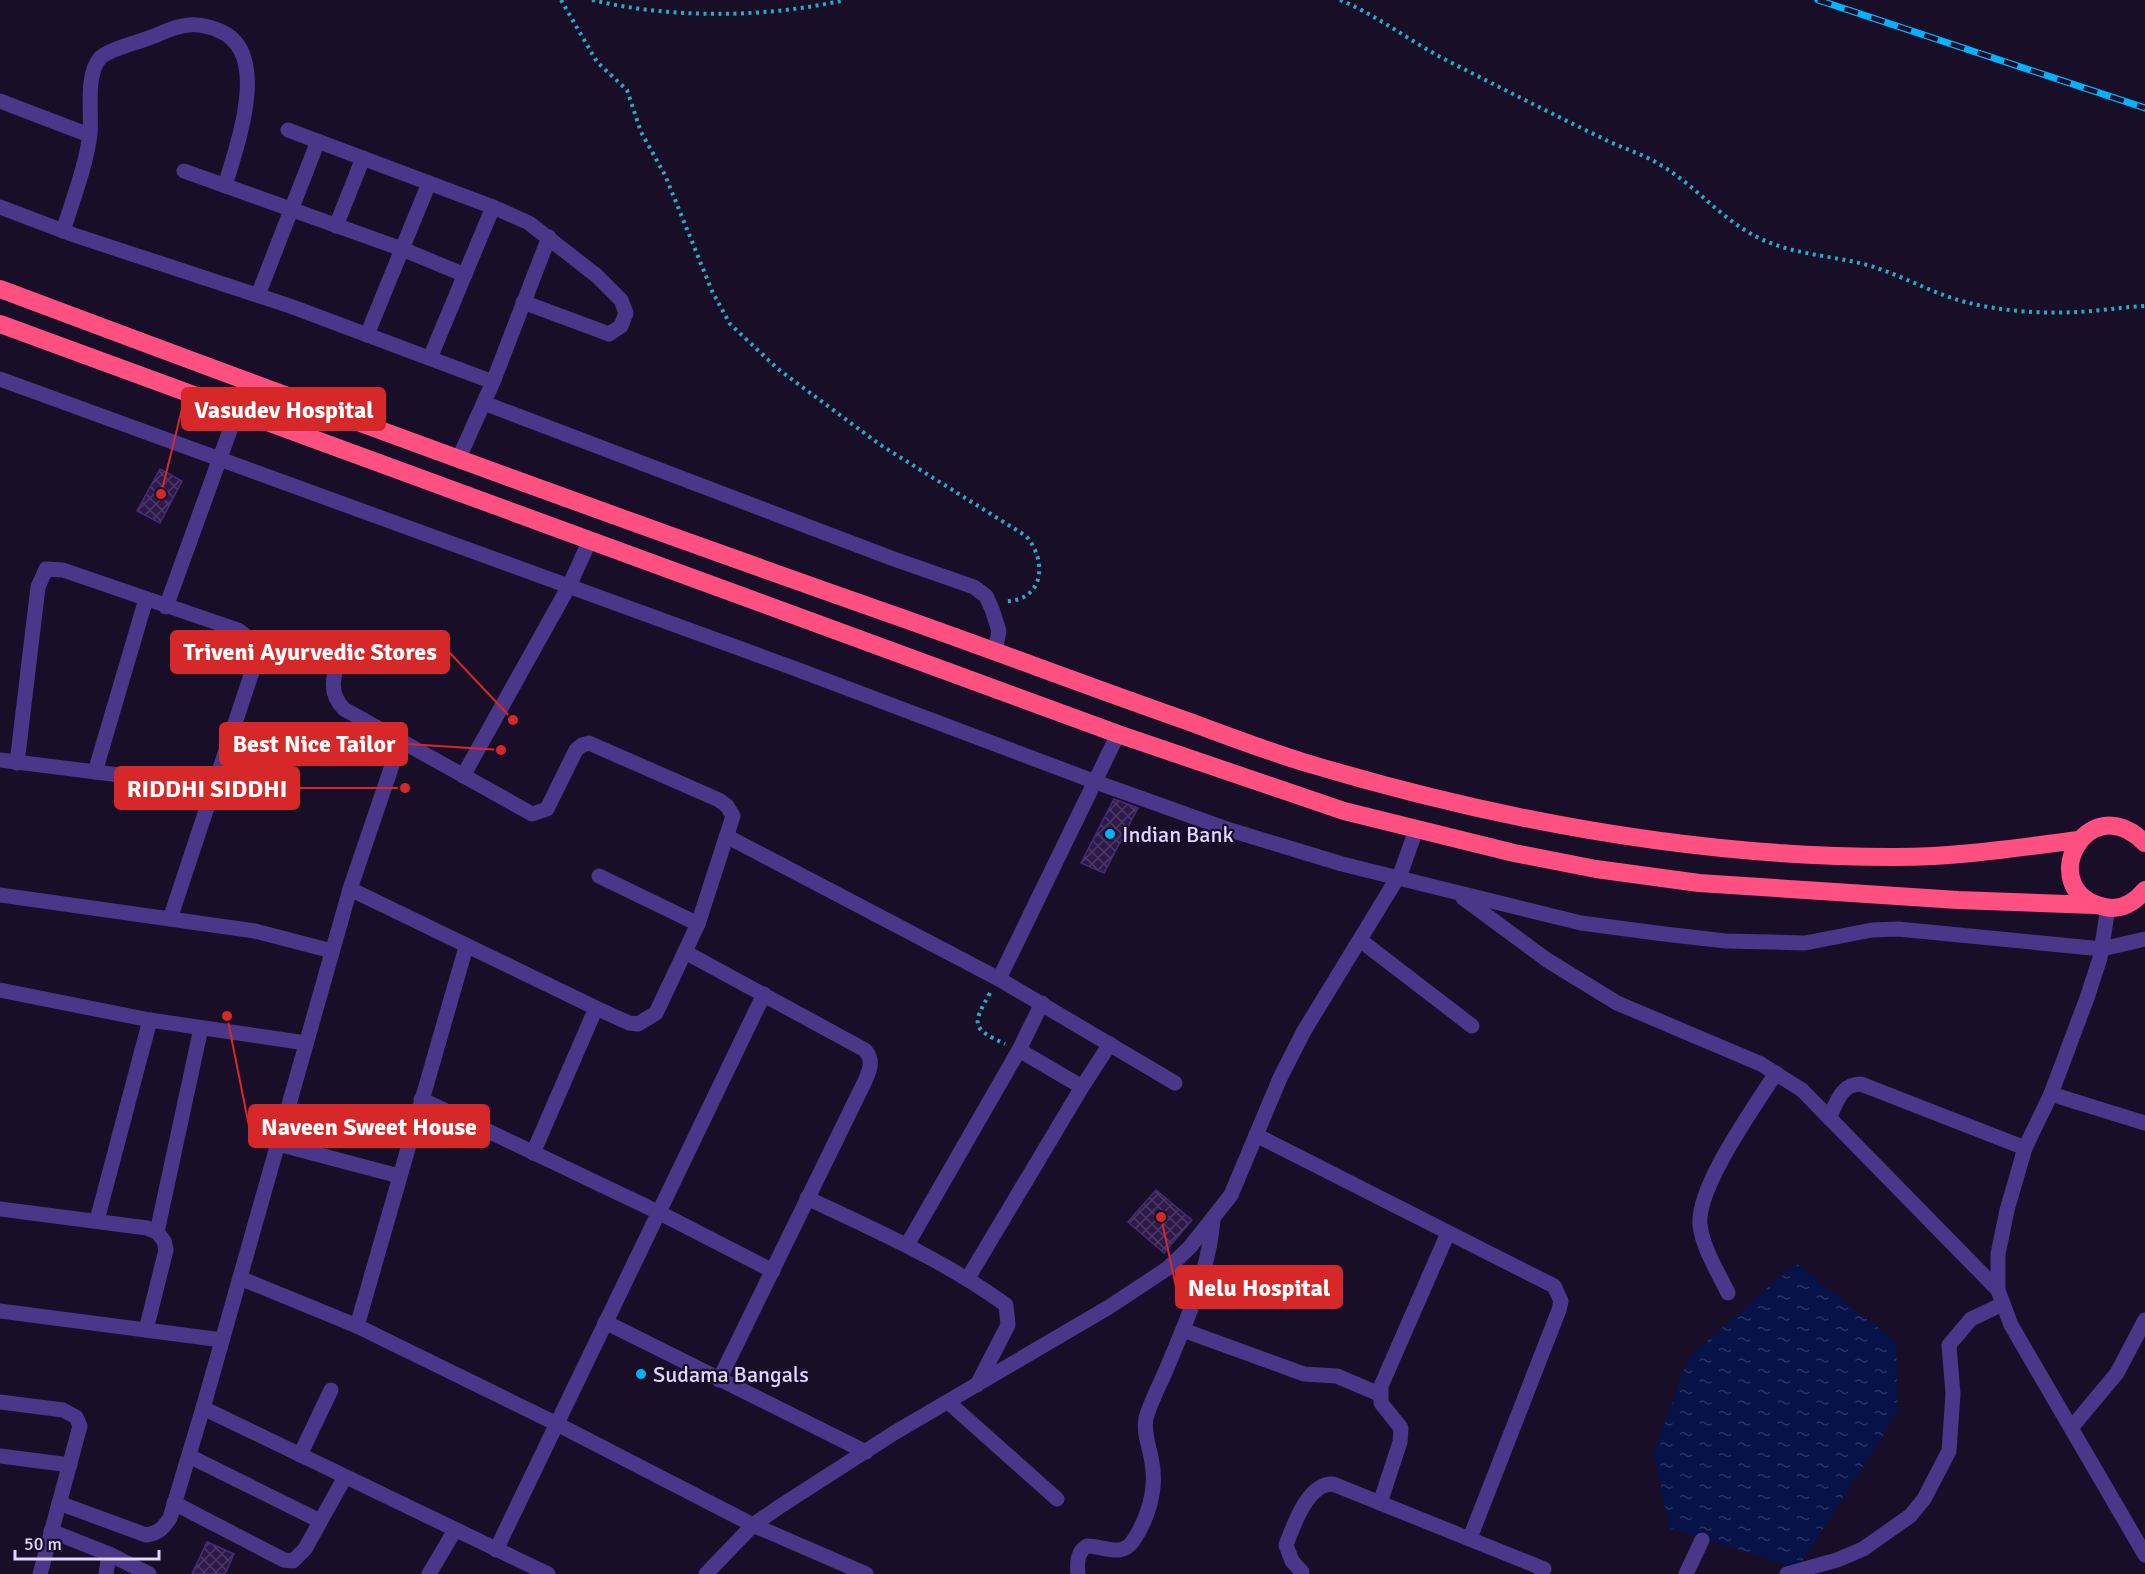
<svg xmlns="http://www.w3.org/2000/svg" width="2145" height="1574" viewBox="0 0 2145 1574" font-family="Signika,sans-serif">
	<defs>
		<pattern id="water-ripples" width="26" height="14" patternUnits="userSpaceOnUse" patternTransform="scale(1.5)"><rect width="26" height="14" fill="#071248"/><path d="M2 4q2-2 4 0t4 0M15 11q2-2 4 0t4 0" fill="none" stroke="#2b3463"/></pattern>
		<pattern id="building-cross-hatch" width="8" height="8" patternUnits="userSpaceOnUse" patternTransform="scale(1.5)"><rect width="8" height="8" fill="#2d194a"/><path d="M0 0l8 8M0 8l8-8" fill="none" stroke="#4b3a65"/></pattern>
	</defs>
	<rect width="100%" height="100%" fill="#180e28"/>
	<polygon fill="url(#water-ripples)" points="1796,1263 1896,1342 1898,1412 1798,1568 1669,1528 1654,1452 1689,1357"/>
	<g fill="url(#building-cross-hatch)" stroke="#492a77" stroke-width="1.5">
		<polygon points="160,469 182,481 160,523 137,511"/>
		<polygon points="1114,799 1138,808 1104,873 1081,863"/>
		<polygon points="1156,1190 1192,1220 1164,1253 1128,1222"/>
		<polygon points="207,1542 234,1554 225,1574 192,1574"/>
	</g>
	<g fill="none" stroke-linecap="round" stroke-linejoin="round">
		<g stroke="#28aac0" stroke-width="4" stroke-dasharray="3 4.5" stroke-linecap="butt">
			<path d="M561 0 597 62 627 90 641 132 665 175 712 291 730 324 778 369 879 444 1026 536C1048 561 1044 602 1004 601"/>
			<path d="M592 0C673 19 764 18 845 0"/>
			<path d="M1340 0C1379 16 1412 43 1450 62 1501 88 1552 114 1604 139 1621 148 1641 153 1657 163 1695 184 1720 219 1759 238 1789 253 1823 255 1855 262 1894 270 1927 292 1965 302 2000 311 2042 314 2078 312 2100 311 2122 307 2145 306"/>
			<path d="M990 993C972 1025 971 1028 1005 1044"/>
		</g>
		<g stroke="#4a3789" stroke-width="15">
			<polyline points="0,101 89,135"/>
			<polyline points="288,130 493,207 529,223 597,276 621,300 626,313 621,326 609,334 523,302"/>
			<polyline points="184,171 402,249 465,275"/>
			<polyline points="0,207 74,235 290,306 493,382"/>
			<polyline points="336,226 363,158"/>
			<path d="M63 231C73 199 86 166 90 134 92 112 85 76 100 58 110 48 145 41 159 34 181 24 197 21 220 31 272 53 236 147 225 186"/>
			<polyline points="258,295 318,141"/>
			<polyline points="367,335 429,183"/>
			<polyline points="430,358 493,207"/>
			<polyline points="0,379 796,669 1093,781 1230,830 1342,864 1581,923 1664,934 1726,941 1805,943 1872,930 1898,929 2102,949 2145,939"/>
			<polyline points="484,403 891,558 974,587 986,596 992,609 999,631 995,651"/>
			<polyline points="458,460 493,382 549,237"/>
			<polyline points="166,607 237,411"/>
			<path d="M342 647C336 670 325 690 344 709L532 814 547 809 576 750 582 745 589 743 719 800 727 806 733 816 698 924 656 1013 638 1024 629 1023 596 1008 350 889"/>
			<polyline points="0,760 215,787"/>
			<path d="M17 763 38 587 46 569 63 570 238 630C255 641 255 650 253 669L170 919"/>
			<polyline points="95,772 146,599"/>
			<polyline points="463,776 569,586 590,540"/>
			<polyline points="728,837 999,979 1175,1083"/>
			<polyline points="599,876 698,924"/>
			<polyline points="0,895 255,931 332,951"/>
			<polyline points="1463,898 1547,960 1617,1003 1761,1064 1802,1090 1998,1290"/>
			<polyline points="2108,908 2100,958 2087,998 2051,1094 2025,1148 2007,1210 1998,1254 1998,1290 2011,1325 2145,1555"/>
			<polyline points="1360,940 1472,1026"/>
			<path d="M685 952 865 1050C874 1061 870 1069 865 1081L719 1380"/>
			<polyline points="999,979 1118,734"/>
			<polyline points="0,990 150,1020 306,1043"/>
			<polyline points="1082,1087 1110,1044"/>
			<polyline points="2051,1094 2145,1123"/>
			<polyline points="421,1099 658,1212 773,1271"/>
			<path d="M1829 1118C1837 1102 1841 1084 1861 1084L2025 1148"/>
			<polyline points="1256,1135 1554,1286 1561,1301 1559,1310 1470,1538"/>
			<polyline points="278,1144 399,1176"/>
			<polyline points="533,1153 596,1008"/>
			<path d="M807 1198C875 1230 944 1260 1006 1305L1008 1325 977 1385"/>
			<polyline points="0,1209 147,1228 157,1232 164,1241 166,1250 146,1330"/>
			<polyline points="97,1220 150,1020"/>
			<polyline points="157,1232 201,1028"/>
			<polyline points="907,1245 1019,1050 1042,1003"/>
			<polyline points="240,1278 357,1326 557,1424 753,1525 866,1574"/>
			<polyline points="968,1278 1082,1087 1019,1050"/>
			<path d="M1728 1293C1718 1272 1703 1249 1700 1225 1696 1188 1755 1106 1776 1073"/>
			<polyline points="0,1311 222,1340"/>
			<polyline points="605,1322 866,1452"/>
			<polyline points="357,1326 466,947"/>
			<polyline points="1183,1330 1304,1374 1337,1376 1379,1394"/>
			<polyline points="0,1402 63,1410 76,1417 80,1426 40,1574"/>
			<polyline points="948,1402 1057,1499"/>
			<polyline points="203,1408 548,1574"/>
			<polyline points="2072,1427 2117,1373 2145,1320"/>
			<polyline points="300,1455 331,1390"/>
			<polyline points="0,1456 70,1465"/>
			<polyline points="189,1456 320,1521"/>
			<path d="M59 1503 146 1535C159 1533 163 1528 170 1518L203 1408 350 889 400 742"/>
			<polyline points="174,1503 284,1560 293,1561 305,1549 345,1477"/>
			<polyline points="1380,1503 1400,1442 1401,1428 1381,1403 1381,1386 1448,1233"/>
			<polyline points="51,1531 109,1554 149,1574"/>
			<polyline points="496,1550 764,994"/>
			<path d="M1302 1572 1292 1561 1286 1545C1294 1524 1308 1483 1333 1484L1544 1569"/>
			<polyline points="106,1574 109,1554"/>
			<polyline points="429,1574 455,1530"/>
			<polyline points="706,1574 753,1525 779,1507 894,1433 1109,1307 1168,1268 1190,1247 1231,1195 1280,1078 1304,1031 1401,872 1416,830"/>
			<path d="M1078 1574C1077 1563 1077 1552 1087 1546 1104 1546 1121 1558 1133 1541 1148 1519 1157 1489 1152 1463 1150 1448 1143 1433 1146 1418 1151 1400 1162 1381 1169 1363 1188 1318 1209 1269 1213 1220"/>
			<polyline points="1686,1574 1702,1540"/>
			<polyline points="1787,1574 1837,1560 1863,1549 1910,1516 1924,1499 1949,1451 1953,1394 1949,1345 1971,1319 2003,1304"/>
		</g>
		<g stroke="#ff5081" stroke-width="18">
			<path d="M0 289C293 399 587 507 882 611 985 647 1087 686 1190 722 1227 736 1265 750 1303 762 1492 819 1696 857 1894 857 1956 857 2017 848 2078 840"/>
			<polyline points="0,324 1118,734 1344,811 1514,853 1596,869 1699,883 1958,900 2094,905"/>
			<path d="M2145 843C2085 784 2033 893 2105 907 2121 911 2135 902 2145 890"/>
		</g>
		<defs>
			<polyline id="rail" points="1818,0 2145,108"/>
		</defs>
		<use href="#rail" stroke="#01b3ff" stroke-width="7"/>
		<use href="#rail" stroke="#180e28" stroke-width="4.5" stroke-dasharray="14" stroke-linecap="butt"/>
	</g>
	<g fill="#01b3ff" stroke="#180e28" stroke-width="2">
		<circle cx="1110" cy="834" r="6"/>
		<circle cx="641" cy="1374" r="6"/>
	</g>
	<g text-anchor="middle" dominant-baseline="central" stroke-width="4.5" stroke-linejoin="round" paint-order="stroke">
		<g font-size="22" fill="#e2d5ff" stroke="#180e28" text-anchor="start">
			<text x="1122" y="834">Indian Bank</text>
			<text x="653" y="1374">Sudama Bangals</text>
		</g>
	</g>
	<path fill="none" stroke="#d62828" stroke-width="2" d="M161 494L182 409M513 720L449 652M501 750L407 744M405 788L299 788M227 1016L249 1126M1161 1217L1176 1287"/>
	<g fill="#d62828" stroke="#180e28" stroke-width="2">
		<circle cx="161" cy="494" r="6"/>
		<circle cx="513" cy="720" r="6"/>
		<circle cx="501" cy="750" r="6"/>
		<circle cx="405" cy="788" r="6"/>
		<circle cx="227" cy="1016" r="6"/>
		<circle cx="1161" cy="1217" r="6"/>
	</g>
	<g fill="#d62828" stroke="#d62828" stroke-width="2">
		<rect x="182" y="388" width="203" height="42" rx="6"/>
		<rect x="171" y="631" width="278" height="42" rx="6"/>
		<rect x="220" y="723" width="187" height="42" rx="6"/>
		<rect x="115" y="767" width="184" height="42" rx="6"/>
		<rect x="249" y="1105" width="240" height="42" rx="6"/>
		<rect x="1176" y="1266" width="166" height="42" rx="6"/>
	</g>
	<g font-size="24" text-anchor="middle" font-weight="bold" fill="#fff">
		<text x="284" y="418">Vasudev Hospital</text>
		<text x="310" y="660">Triveni Ayurvedic Stores</text>
		<text x="314" y="752">Best Nice Tailor</text>
		<text x="207" y="797">RIDDHI SIDDHI</text>
		<text x="369" y="1135">Naveen Sweet House</text>
		<text x="1259" y="1296">Nelu Hospital</text>
	</g>
	<path d="M15 1550v9h144v-9" fill="none" stroke="#e2d5ff" stroke-width="3"/>
	<text x="24" y="1550" font-size="18" fill="#e2d5ff" stroke="#180e28" stroke-width="4.5" paint-order="stroke">50 m</text>
</svg>
